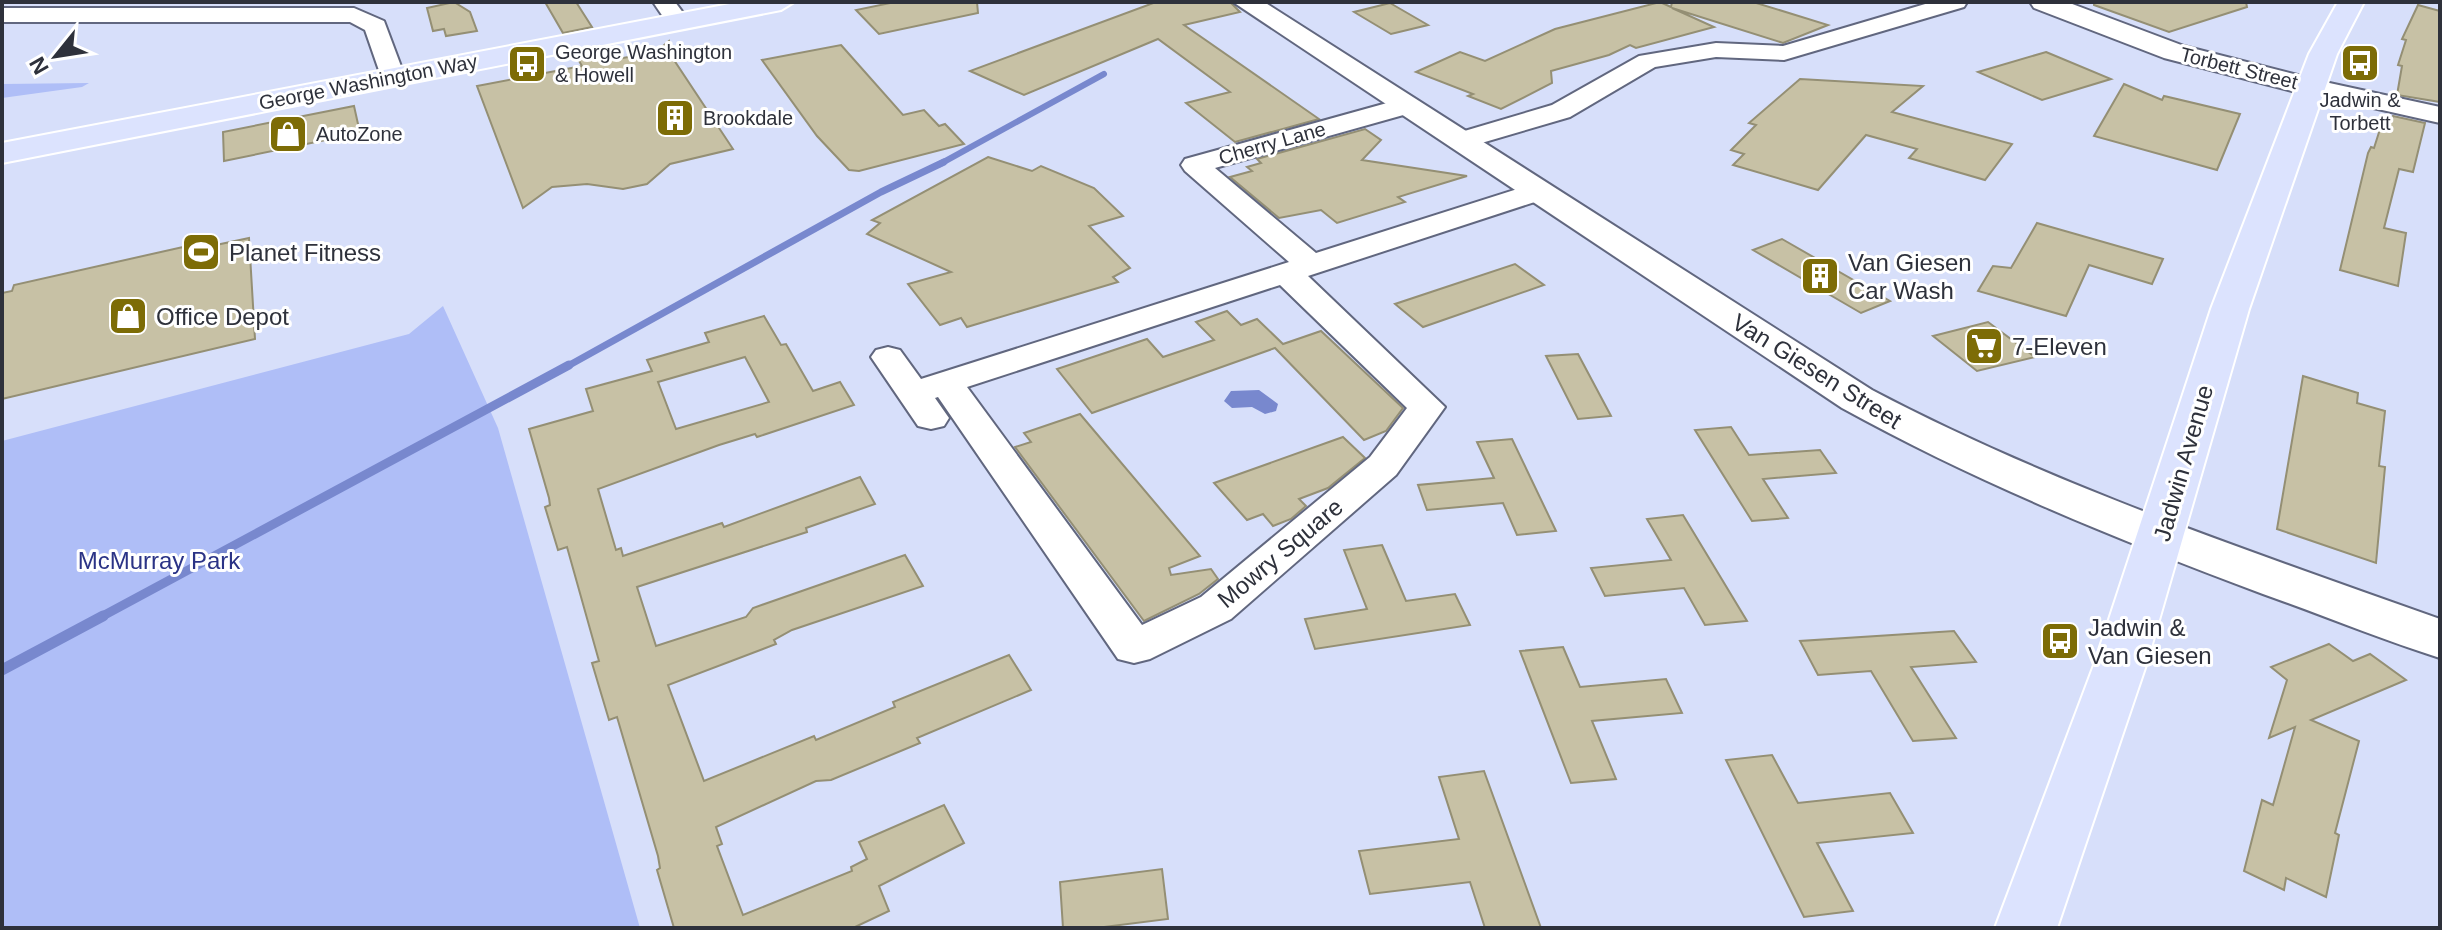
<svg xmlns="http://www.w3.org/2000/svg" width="2442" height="930" viewBox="0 0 2442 930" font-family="Arial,sans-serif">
	<rect width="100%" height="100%" fill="#d7dffa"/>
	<g fill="#afbef7">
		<polygon points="89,83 82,87 2,98 3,84"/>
		<polygon points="443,306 498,428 640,928 2,928 2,441 409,334"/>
	</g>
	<polygon fill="#7888ce" points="1259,390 1278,404 1276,411 1265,414 1252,407 1232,408 1224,401 1231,391"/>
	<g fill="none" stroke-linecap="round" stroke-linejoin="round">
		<polyline stroke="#7888ce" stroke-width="6" points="940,164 1104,74"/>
		<polyline stroke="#7888ce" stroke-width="7" points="566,367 881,192 944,162"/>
		<polyline stroke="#7888ce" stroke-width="9" points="99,618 569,365"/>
		<polyline stroke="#7888ce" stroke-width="11" points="2,670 103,616"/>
	</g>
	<g fill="#c7c1a5" stroke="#948f74" stroke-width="2" fill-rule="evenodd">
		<polygon points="454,2 470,12 477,31 446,36 444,29 433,31 427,8"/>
		<polygon points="545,2 576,2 592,27 563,33"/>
		<polygon points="895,2 977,2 978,13 879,34 856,10"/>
		<polygon points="1156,2 1230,2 1240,12 1184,25 1319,119 1235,142 1186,103 1230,92 1158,39 1024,95 970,71"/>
		<polygon points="1660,2 1671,7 1672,2 1753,2 1828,25 1783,43 1672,8 1714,27 1636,48 1630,45 1609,55 1551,71 1552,83 1501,109 1468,96 1473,94 1416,72 1460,52 1485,61 1555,29"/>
		<polygon points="2094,2 2246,2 2247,7 2169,32 2094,5"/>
		<polygon points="1390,3 1428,25 1391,34 1354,12"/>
		<polygon points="2418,5 2440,11 2440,102 2397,95 2402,66 2398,65 2406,40 2402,39"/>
		<polygon points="669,41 674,60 733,149 670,164 647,184 623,189 587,184 552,187 523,208 477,86 582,66 575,54 604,48 612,60 656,52"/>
		<polygon points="841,45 903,115 924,110 939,126 945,124 964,144 859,171 849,170 817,136 762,60"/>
		<polygon points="2046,52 2111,79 2042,100 1978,72"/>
		<polygon points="1800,79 1923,86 1892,112 2012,144 1985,180 1909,158 1917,149 1866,135 1818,190 1733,165 1744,154 1731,150 1756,125 1749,123"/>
		<polygon points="2124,84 2162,100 2164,96 2240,114 2217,170 2094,136"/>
		<polygon points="354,106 360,133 224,161 223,132"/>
		<polygon points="2393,116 2425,123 2413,172 2399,169 2384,228 2406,233 2398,286 2340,270 2368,153 2371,147 2374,148 2381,126 2387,128"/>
		<polygon points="1365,129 1381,140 1362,160 1467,176 1398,197 1405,202 1337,223 1321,210 1279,218 1230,177 1252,171 1247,167 1261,163 1257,159"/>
		<polygon points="988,157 1032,171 1041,166 1094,188 1123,216 1089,226 1130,268 1113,277 1118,282 967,327 961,318 940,325 908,284 951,272 867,234 880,223 872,220"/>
		<polygon points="2037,223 2163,259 2152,284 2089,265 2066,316 1978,291 1993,266 2011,268"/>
		<polygon points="249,238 255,339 2,399 2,293 12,291 14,285 183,247 183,252"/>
		<polygon points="1782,239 1890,301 1861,313 1753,250"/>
		<polygon points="1515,264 1544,285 1423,327 1395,304"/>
		<polygon points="1227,311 1241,325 1257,319 1283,344 1321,331 1403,408 1386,431 1364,440 1275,348 1092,413 1057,369 1147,339 1163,357 1214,340 1196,322"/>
		<path d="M764 316 781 345 786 344 813 391 840 382 854 405 757 437 755 434 719 445 598 489 616 550 621 548 623 556 722 523 724 527 860 477 875 504 806 528 807 532 637 587 656 646 746 617 753 608 905 555 923 586 792 630 774 640 776 644 668 685 704 781 814 736 816 740 895 707 893 702 1009 655 1031 690 917 738 920 743 831 780 816 781 716 827 722 844 717 846 743 915 852 871 851 867 867 859 859 842 944 805 964 843 879 886 889 911 853 928H674L657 870 660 868 658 856 617 717 609 720 592 663 599 661 567 547 558 550 545 507 550 505 549 498 529 429 593 411 586 389 652 371 647 360 709 342 705 333ZM745 357 769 402 676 429 658 382Z"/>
		<polygon points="1988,322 2035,357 1977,371 1933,336"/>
		<polygon points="1578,354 1611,416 1578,419 1546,356"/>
		<polygon points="2303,376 2358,393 2357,403 2385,411 2379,466 2385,467 2376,563 2277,529"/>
		<polygon points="1080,414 1200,556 1169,568 1171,575 1211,569 1218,579 1199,594 1144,621 1015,447 1031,442 1024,433"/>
		<polygon points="1731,427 1749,455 1820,450 1836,473 1763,479 1788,518 1752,521 1695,430"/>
		<polygon points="1343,437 1365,458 1328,488 1299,499 1306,506 1291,519 1273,526 1263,514 1247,520 1214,483"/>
		<polygon points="1512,439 1556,531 1517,535 1503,503 1427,510 1418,485 1494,478 1477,442"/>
		<polygon points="1683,515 1747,621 1705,625 1684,588 1605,596 1591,568 1671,560 1647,519"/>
		<polygon points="1382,545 1406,601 1455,594 1470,625 1315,649 1305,619 1367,609 1344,550"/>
		<polygon points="1954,631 1976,662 1911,667 1956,738 1913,741 1871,671 1818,675 1800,641"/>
		<polygon points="2329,644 2353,661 2370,654 2406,680 2311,720 2359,741 2335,833 2339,835 2326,897 2286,878 2284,890 2244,871 2262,800 2273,805 2295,727 2269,738 2287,680 2271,667"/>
		<polygon points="1563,647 1580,687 1666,679 1682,713 1592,721 1616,779 1571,783 1520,651"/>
		<polygon points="1772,755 1798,803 1890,793 1913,833 1817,843 1853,911 1804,917 1726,760"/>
		<polygon points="1484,771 1541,928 1485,928 1470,882 1370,894 1359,851 1459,839 1439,777"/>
		<polygon points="1162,869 1168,919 1096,928 1063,928 1060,882"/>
	</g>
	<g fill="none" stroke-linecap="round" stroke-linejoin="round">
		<defs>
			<g id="minor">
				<polygon points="653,2 675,2 690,22 686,27 670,27"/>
				<polygon points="1932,2 1967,2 1964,7 1784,60 1716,57 1655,67 1570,117 1461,149 1451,147 1447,141 1451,135 1552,105 1639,56 1716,43 1783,46"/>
				<polygon points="2,8 354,8 384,21 405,77 401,82 383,82 365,30 350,22 2,22"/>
				<polygon points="2311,79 2440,107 2440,123 2302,92 2298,87 2302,82"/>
				<path d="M1405 98 1418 106 1414 112 1215 168 1316 253 1527 186H1547L1551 192 1547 198 1308 276 1445 407 1396 475 1231 619 1150 659 1134 663 1118 659 938 397 935 398 949 418 944 426 931 429 918 426 871 357 876 350 888 347 900 350 921 379 1289 262 1185 171 1181 165 1185 159ZM1280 285 1407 408 1370 457 1201 597 1142 625 967 387Z"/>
			</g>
			<polygon id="tertiary" points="2030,2 2067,2 2184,46 2321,81 2326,87 2321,93 2311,96 2164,58 2034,8"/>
			<path id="secondary" d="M1233 2H1264L1872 390C2054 486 2247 550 2440 619V658C2380 639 2322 615 2263 594 2119 540 1978 483 1842 408Z"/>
			<g id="primary">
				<polygon points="740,2 794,2 781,10 2,163 2,143"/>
				<polygon points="2338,2 2364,2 2337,54 2249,309 2146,665 2057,928 1995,928 2094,665 2211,309 2309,54"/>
			</g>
		</defs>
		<use href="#minor" stroke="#61677f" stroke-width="4"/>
		<use href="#tertiary" stroke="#61677f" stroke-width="4"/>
		<use href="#secondary" stroke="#61677f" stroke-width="4"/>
		<use href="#primary" stroke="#fff" stroke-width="4"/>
		<use href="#minor" fill="#fff" fill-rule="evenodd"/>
		<use href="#tertiary" fill="#fff" fill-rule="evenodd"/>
		<use href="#secondary" fill="#fff" fill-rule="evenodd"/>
		<use href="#primary" fill="#dce3fe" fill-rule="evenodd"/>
	</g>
	<defs>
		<symbol id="bus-square" viewBox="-11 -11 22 22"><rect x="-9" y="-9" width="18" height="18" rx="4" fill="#7d6c06" stroke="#fff"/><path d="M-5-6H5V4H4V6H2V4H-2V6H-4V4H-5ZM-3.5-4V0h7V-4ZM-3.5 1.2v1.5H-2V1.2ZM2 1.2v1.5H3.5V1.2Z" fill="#fff"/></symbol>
		<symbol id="building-square" viewBox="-11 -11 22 22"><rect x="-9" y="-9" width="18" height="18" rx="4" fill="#7d6c06" stroke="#fff"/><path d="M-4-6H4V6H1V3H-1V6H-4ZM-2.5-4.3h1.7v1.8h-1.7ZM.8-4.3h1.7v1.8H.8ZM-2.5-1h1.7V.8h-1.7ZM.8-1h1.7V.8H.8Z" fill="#fff"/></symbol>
		<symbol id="shop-square" viewBox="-11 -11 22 22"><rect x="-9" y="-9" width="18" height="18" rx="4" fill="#7d6c06" stroke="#fff"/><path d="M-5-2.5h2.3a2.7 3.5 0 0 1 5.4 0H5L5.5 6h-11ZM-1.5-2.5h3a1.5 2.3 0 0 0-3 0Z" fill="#fff"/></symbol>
		<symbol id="stadium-square" viewBox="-11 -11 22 22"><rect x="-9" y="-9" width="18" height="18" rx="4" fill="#7d6c06" stroke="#fff"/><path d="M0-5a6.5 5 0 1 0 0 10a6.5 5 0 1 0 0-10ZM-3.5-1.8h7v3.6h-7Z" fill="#fff"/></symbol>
		<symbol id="supermarket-square" viewBox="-11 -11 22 22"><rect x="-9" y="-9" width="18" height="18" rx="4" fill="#7d6c06" stroke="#fff"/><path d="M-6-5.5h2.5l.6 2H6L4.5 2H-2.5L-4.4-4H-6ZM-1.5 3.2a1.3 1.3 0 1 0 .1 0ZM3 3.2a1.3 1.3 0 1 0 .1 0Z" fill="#fff"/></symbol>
	</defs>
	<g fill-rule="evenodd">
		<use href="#bus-square" x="2338" y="41" width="44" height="44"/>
		<use href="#bus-square" x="505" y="42" width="44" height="44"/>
		<use href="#building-square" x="653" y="96" width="44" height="44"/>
		<use href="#shop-square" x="266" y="112" width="44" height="44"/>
		<use href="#stadium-square" x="179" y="230" width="44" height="44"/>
		<use href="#building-square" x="1798" y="254" width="44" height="44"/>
		<use href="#shop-square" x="106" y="294" width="44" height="44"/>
		<use href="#supermarket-square" x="1962" y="324" width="44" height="44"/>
		<use href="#bus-square" x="2038" y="619" width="44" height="44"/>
	</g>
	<g text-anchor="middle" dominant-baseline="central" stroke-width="6" stroke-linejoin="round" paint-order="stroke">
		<g font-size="20" fill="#2e313b" stroke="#fff" text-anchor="start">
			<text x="555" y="52">George Washington<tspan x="555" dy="23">&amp; Howell</tspan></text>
			<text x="2360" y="100" text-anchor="middle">Jadwin &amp;<tspan x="2360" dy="23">Torbett</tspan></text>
			<text x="703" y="118">Brookdale</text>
			<text x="316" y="134">AutoZone</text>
		</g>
		<g font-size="20" fill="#2e313b" stroke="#fff">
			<text transform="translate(2239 68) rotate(14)">Torbett Street</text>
			<text transform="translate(368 82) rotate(-11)">George Washington Way</text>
			<text transform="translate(1272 143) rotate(-16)">Cherry Lane</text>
		</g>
		<g font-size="24" fill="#2e313b" stroke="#fff" text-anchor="start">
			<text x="229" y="252">Planet Fitness</text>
			<text x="1848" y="262">Van Giesen<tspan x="1848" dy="28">Car Wash</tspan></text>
			<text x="156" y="316">Office Depot</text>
			<text x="2012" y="346">7-Eleven</text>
			<text x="2088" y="627">Jadwin &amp;<tspan x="2088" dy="28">Van Giesen</tspan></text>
		</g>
		<g font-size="24" fill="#2e313b" stroke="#fff">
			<text transform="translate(1817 371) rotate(32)">Van Giesen Street</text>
			<text transform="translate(2183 463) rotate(-74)">Jadwin Avenue</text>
			<text transform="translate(1280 553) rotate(-40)">Mowry Square</text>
		</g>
		<g font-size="24" fill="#2b3386" stroke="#fff">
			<text x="159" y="560">McMurray Park</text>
		</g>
	</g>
	<rect width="2442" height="930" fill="none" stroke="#2e313b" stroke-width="8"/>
	<g transform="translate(56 56) rotate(240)" stroke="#ffffff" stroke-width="6" paint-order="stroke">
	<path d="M0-6L14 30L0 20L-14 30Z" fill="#2e313b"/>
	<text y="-12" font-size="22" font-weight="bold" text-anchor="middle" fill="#2e313b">N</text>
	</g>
</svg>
